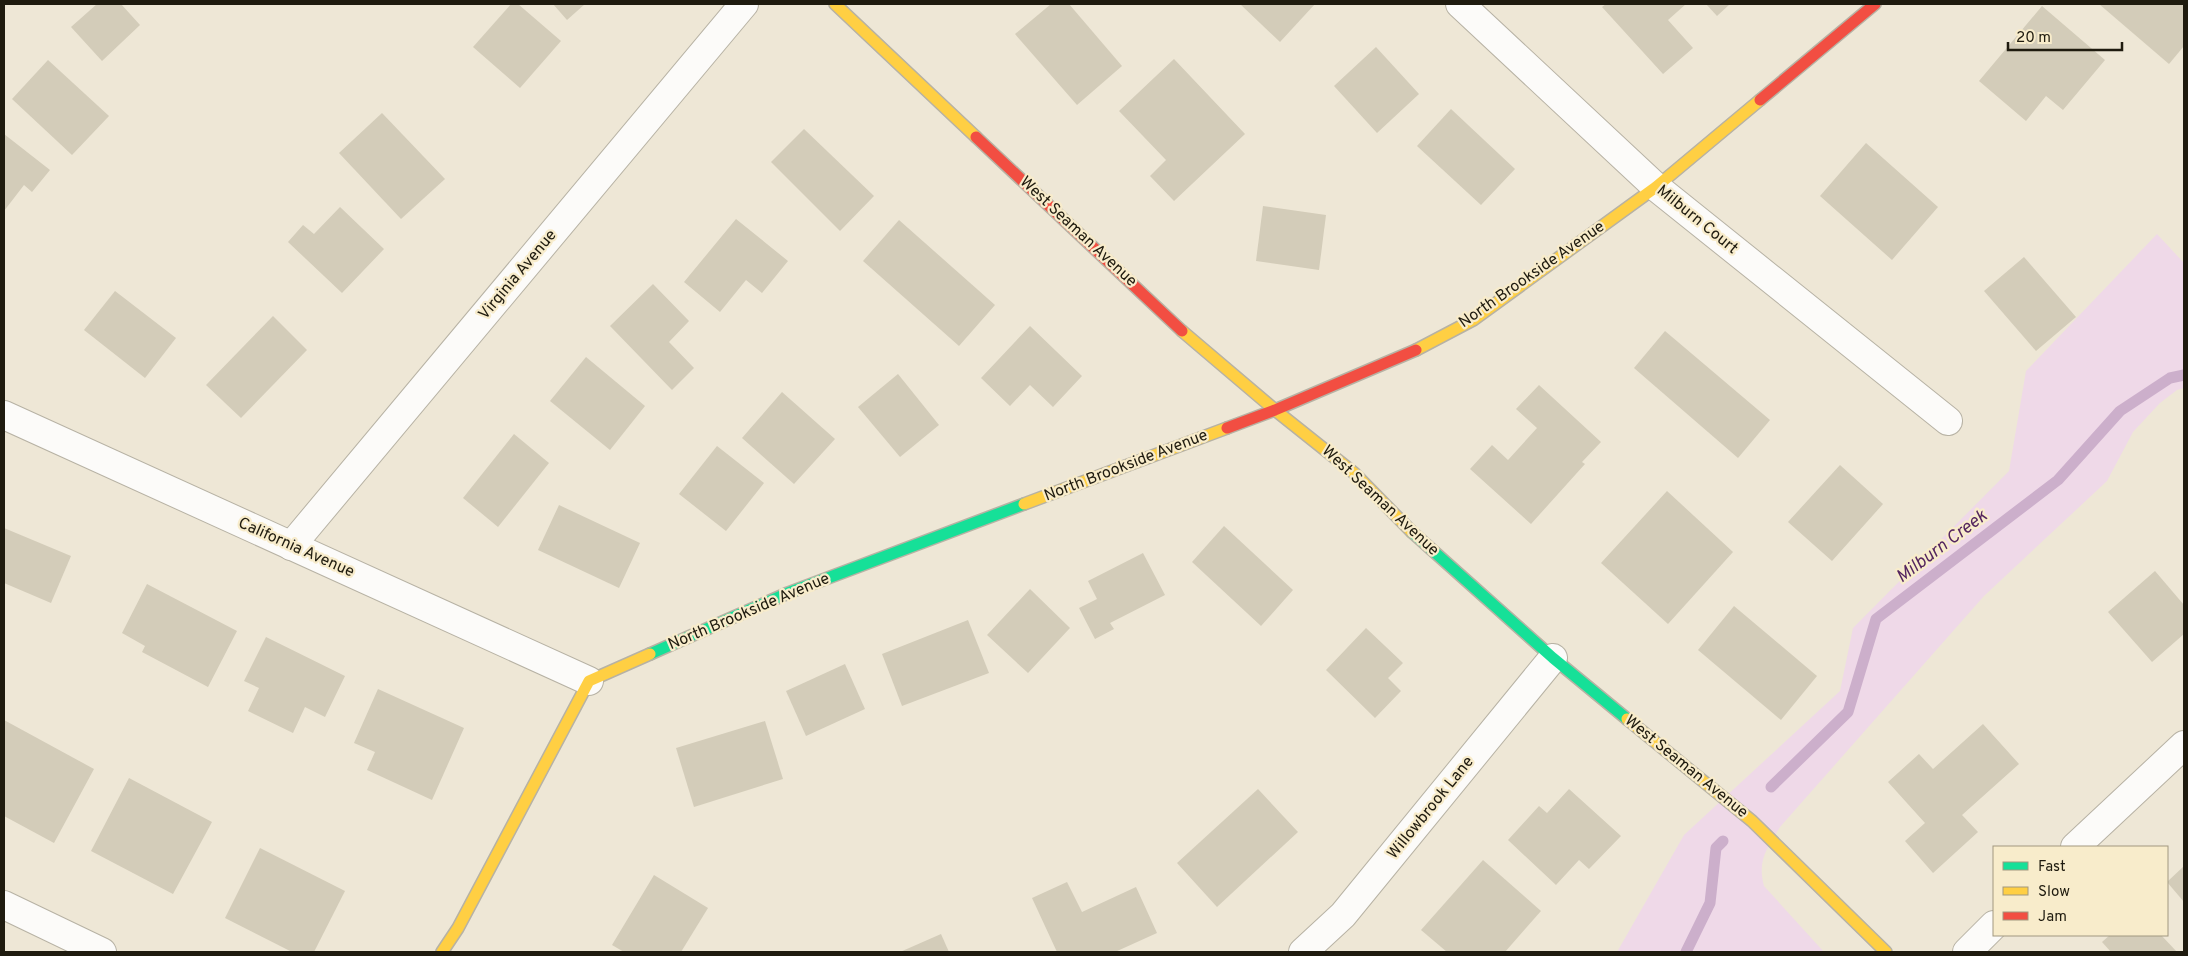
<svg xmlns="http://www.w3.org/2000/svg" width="2188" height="956" viewBox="0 0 2188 956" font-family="Overpass,sans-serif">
	<rect width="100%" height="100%" fill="#eee7d6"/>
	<path fill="#efd9e8" d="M2157 234 2184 263V388L2177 390 2160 403 2133 432 2107 481 1984 596 1780 827C1767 848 1757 861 1764 886L1824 952H1617L1684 835 1840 691 1853 628 2009 471 2026 371Z"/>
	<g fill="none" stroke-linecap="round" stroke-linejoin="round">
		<g stroke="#ccafcb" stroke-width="11">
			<polyline points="1771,787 1848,712 1876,619 2058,480 2120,411 2170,378 2184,375"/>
			<polyline points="1686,952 1710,903 1716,848 1723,841"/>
		</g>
	</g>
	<g fill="#d3ccb9">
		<polygon points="97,4 121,4 140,25 102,61 71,27"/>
		<polygon points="511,4 518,4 561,41 520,88 473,47"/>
		<polygon points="553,4 585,4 567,20"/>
		<polygon points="1051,4 1069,4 1122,66 1077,105 1015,34"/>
		<polygon points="1240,4 1315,4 1280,42"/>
		<polygon points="1606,4 1686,4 1668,20 1693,48 1663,74 1602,7"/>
		<polygon points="1706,4 1730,4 1717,16"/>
		<polygon points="2099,4 2184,4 2184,46 2169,64"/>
		<polygon points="2042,6 2105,60 2063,110 2046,96 2026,121 1979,81"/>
		<polygon points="1376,47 1419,94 1377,133 1334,86"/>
		<polygon points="1174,59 1245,134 1174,201 1150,176 1166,160 1119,111"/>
		<polygon points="48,60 109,116 72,155 12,99"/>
		<polygon points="1451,109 1515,169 1481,205 1417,146"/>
		<polygon points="382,113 445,179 401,219 339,153"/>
		<polygon points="804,129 874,196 840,231 771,162"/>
		<polygon points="4,134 50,170 32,192 24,185 4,211"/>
		<polygon points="1866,143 1938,207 1892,260 1820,196"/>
		<polygon points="1263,206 1326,215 1319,270 1256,261"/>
		<polygon points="340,207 384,249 342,293 288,242 303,225 314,234"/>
		<polygon points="736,219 788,261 762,293 746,280 720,312 684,282"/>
		<polygon points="899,220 995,305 959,346 863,261"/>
		<polygon points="2024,257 2076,317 2036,351 1984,291"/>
		<polygon points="653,284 689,321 669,342 694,368 672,390 610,326"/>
		<polygon points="115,291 176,338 145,378 84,330"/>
		<polygon points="273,316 307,350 241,418 206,385"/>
		<polygon points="1030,326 1082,376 1053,407 1030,385 1010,406 981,378"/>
		<polygon points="1665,331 1770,420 1738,458 1634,368"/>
		<polygon points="586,357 645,406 610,450 550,401"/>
		<polygon points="898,374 939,425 900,457 858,407"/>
		<polygon points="1539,385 1601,442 1582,462 1585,464 1531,524 1470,469 1492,445 1508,460 1537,428 1516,409"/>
		<polygon points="782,392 835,439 794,484 742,438"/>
		<polygon points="514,434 549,463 498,527 463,498"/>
		<polygon points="717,446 764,483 726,531 679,494"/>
		<polygon points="1840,465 1883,504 1832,561 1788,522"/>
		<polygon points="1667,491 1733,552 1668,624 1601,563"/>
		<polygon points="559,505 640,543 619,588 538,550"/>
		<polygon points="1224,526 1293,590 1261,626 1192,562"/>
		<polygon points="4,528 71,556 51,603 4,583"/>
		<polygon points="1143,553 1165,595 1110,623 1114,629 1095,639 1079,608 1097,599 1088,581"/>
		<polygon points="2155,571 2184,605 2184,634 2152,662 2108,612"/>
		<polygon points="147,584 237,631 208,687 142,652 145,646 122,633"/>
		<polygon points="1030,589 1070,628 1028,673 987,635"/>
		<polygon points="1734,606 1817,676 1781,720 1698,650"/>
		<polygon points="968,620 989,673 902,706 882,654"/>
		<polygon points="1366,628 1403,663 1388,678 1401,691 1375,718 1326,670"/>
		<polygon points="266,637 345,676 325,717 305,707 293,733 248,711 259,688 244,681"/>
		<polygon points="845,664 865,709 806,736 786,691"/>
		<polygon points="378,689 464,728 432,800 367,770 375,752 354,743"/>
		<polygon points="4,720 94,769 54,843 4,816"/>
		<polygon points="765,721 783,779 694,807 676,748"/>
		<polygon points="1983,724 2019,764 1962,815 1978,832 1933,873 1905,841 1925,823 1888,782 1919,754 1933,769"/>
		<polygon points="129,778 212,822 173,894 91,851"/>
		<polygon points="1258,789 1298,832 1217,907 1177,863"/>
		<polygon points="1569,789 1621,836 1589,869 1579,860 1556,885 1508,840 1539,806 1547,813"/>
		<polygon points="260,848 345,891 314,952 292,952 225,918"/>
		<polygon points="1483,860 1541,911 1505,952 1447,952 1421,930"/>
		<polygon points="2184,866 2184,902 2167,882"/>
		<polygon points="654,875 708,908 681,952 624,952 612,945"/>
		<polygon points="1067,882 1082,912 1136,887 1157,933 1115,952 1057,952 1032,898"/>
		<polygon points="941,934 949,952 900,952"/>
		<polygon points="2110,935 2161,935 2177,952 2111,952 2102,942"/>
	</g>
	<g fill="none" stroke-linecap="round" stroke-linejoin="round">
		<defs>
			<g id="street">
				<polyline points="1460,4 1656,187 1948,421"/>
				<polyline points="4,415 589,681"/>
				<polyline points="291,546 744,4"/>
				<polyline points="2075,847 2184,745"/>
				<polyline points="4,905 102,952"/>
				<polyline points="1303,952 1343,915 1553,658"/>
				<polyline points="1967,952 1994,925"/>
			</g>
			<g id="fast">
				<polyline points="1412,532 1553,658 1627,719"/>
				<polyline points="650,654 788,593 1024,504"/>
			</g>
			<g id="slow">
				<polyline points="835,4 976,137"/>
				<polyline points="1182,331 1275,410 1354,473 1412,532"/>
				<polyline points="1416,350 1473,320 1656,187 1760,100"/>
				<polyline points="1024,504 1227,428"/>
				<polyline points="1627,719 1752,821 1886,952"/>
				<polyline points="442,952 458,928 589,681 650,654"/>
			</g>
			<g id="jam">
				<polyline points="1760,100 1875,4"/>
				<polyline points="976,137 1182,331"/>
				<polyline points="1227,428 1275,410 1416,350"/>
			</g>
		</defs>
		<use href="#street" stroke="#b7b2a4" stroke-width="30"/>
		<use href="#fast" stroke="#b7b2a4" stroke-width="14"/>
		<use href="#slow" stroke="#b7b2a4" stroke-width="14"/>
		<use href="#jam" stroke="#b7b2a4" stroke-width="14"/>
		<use href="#street" stroke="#fcfbf9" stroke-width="28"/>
		<use href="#fast" stroke="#16e098" stroke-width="11"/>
		<use href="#slow" stroke="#ffcf43" stroke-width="11"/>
		<use href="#jam" stroke="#f24e42" stroke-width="11"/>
	</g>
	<g text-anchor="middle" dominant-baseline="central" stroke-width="4.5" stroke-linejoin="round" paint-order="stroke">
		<g font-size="16" fill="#1f1b0f" stroke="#f8eccb">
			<text transform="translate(1697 220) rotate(39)">Milburn Court</text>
			<text transform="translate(1078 232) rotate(43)">West Seaman Avenue</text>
			<text transform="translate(518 275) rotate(-50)">Virginia Avenue</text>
			<text transform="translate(1532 275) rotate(-35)">North Brookside Avenue</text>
			<text transform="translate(1126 466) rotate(-21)">North Brookside Avenue</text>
			<text transform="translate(1380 501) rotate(43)">West Seaman Avenue</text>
			<text transform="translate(296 548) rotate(24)">California Avenue</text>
			<text transform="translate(749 612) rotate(-23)">North Brookside Avenue</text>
			<text transform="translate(1686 767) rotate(39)">West Seaman Avenue</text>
			<text transform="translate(1431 808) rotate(-51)">Willowbrook Lane</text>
		</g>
		<g font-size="18" font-style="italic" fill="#54255f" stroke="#f8eccb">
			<text transform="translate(1942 547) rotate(-37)">Milburn Creek</text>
		</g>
	</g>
	<rect width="2188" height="956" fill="none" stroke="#1f1b0f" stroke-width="10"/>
	<rect x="1993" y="846" width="175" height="90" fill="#f8eccb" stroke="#a19880"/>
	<rect x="2003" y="862" width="25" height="8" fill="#16e098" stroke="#a19880"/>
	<text x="2038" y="871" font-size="15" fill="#1f1b0f">Fast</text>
	<rect x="2003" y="887" width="25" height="8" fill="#ffcf43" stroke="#a19880"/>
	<text x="2038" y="896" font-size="15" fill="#1f1b0f">Slow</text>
	<rect x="2003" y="912" width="25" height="8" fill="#f24e42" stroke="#a19880"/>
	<text x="2038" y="921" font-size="15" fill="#1f1b0f">Jam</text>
	<path d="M2008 42v8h114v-8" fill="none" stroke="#1f1b0f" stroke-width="2.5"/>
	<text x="2016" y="42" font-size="15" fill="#1f1b0f" stroke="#f8eccb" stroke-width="4" paint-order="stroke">20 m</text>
</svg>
